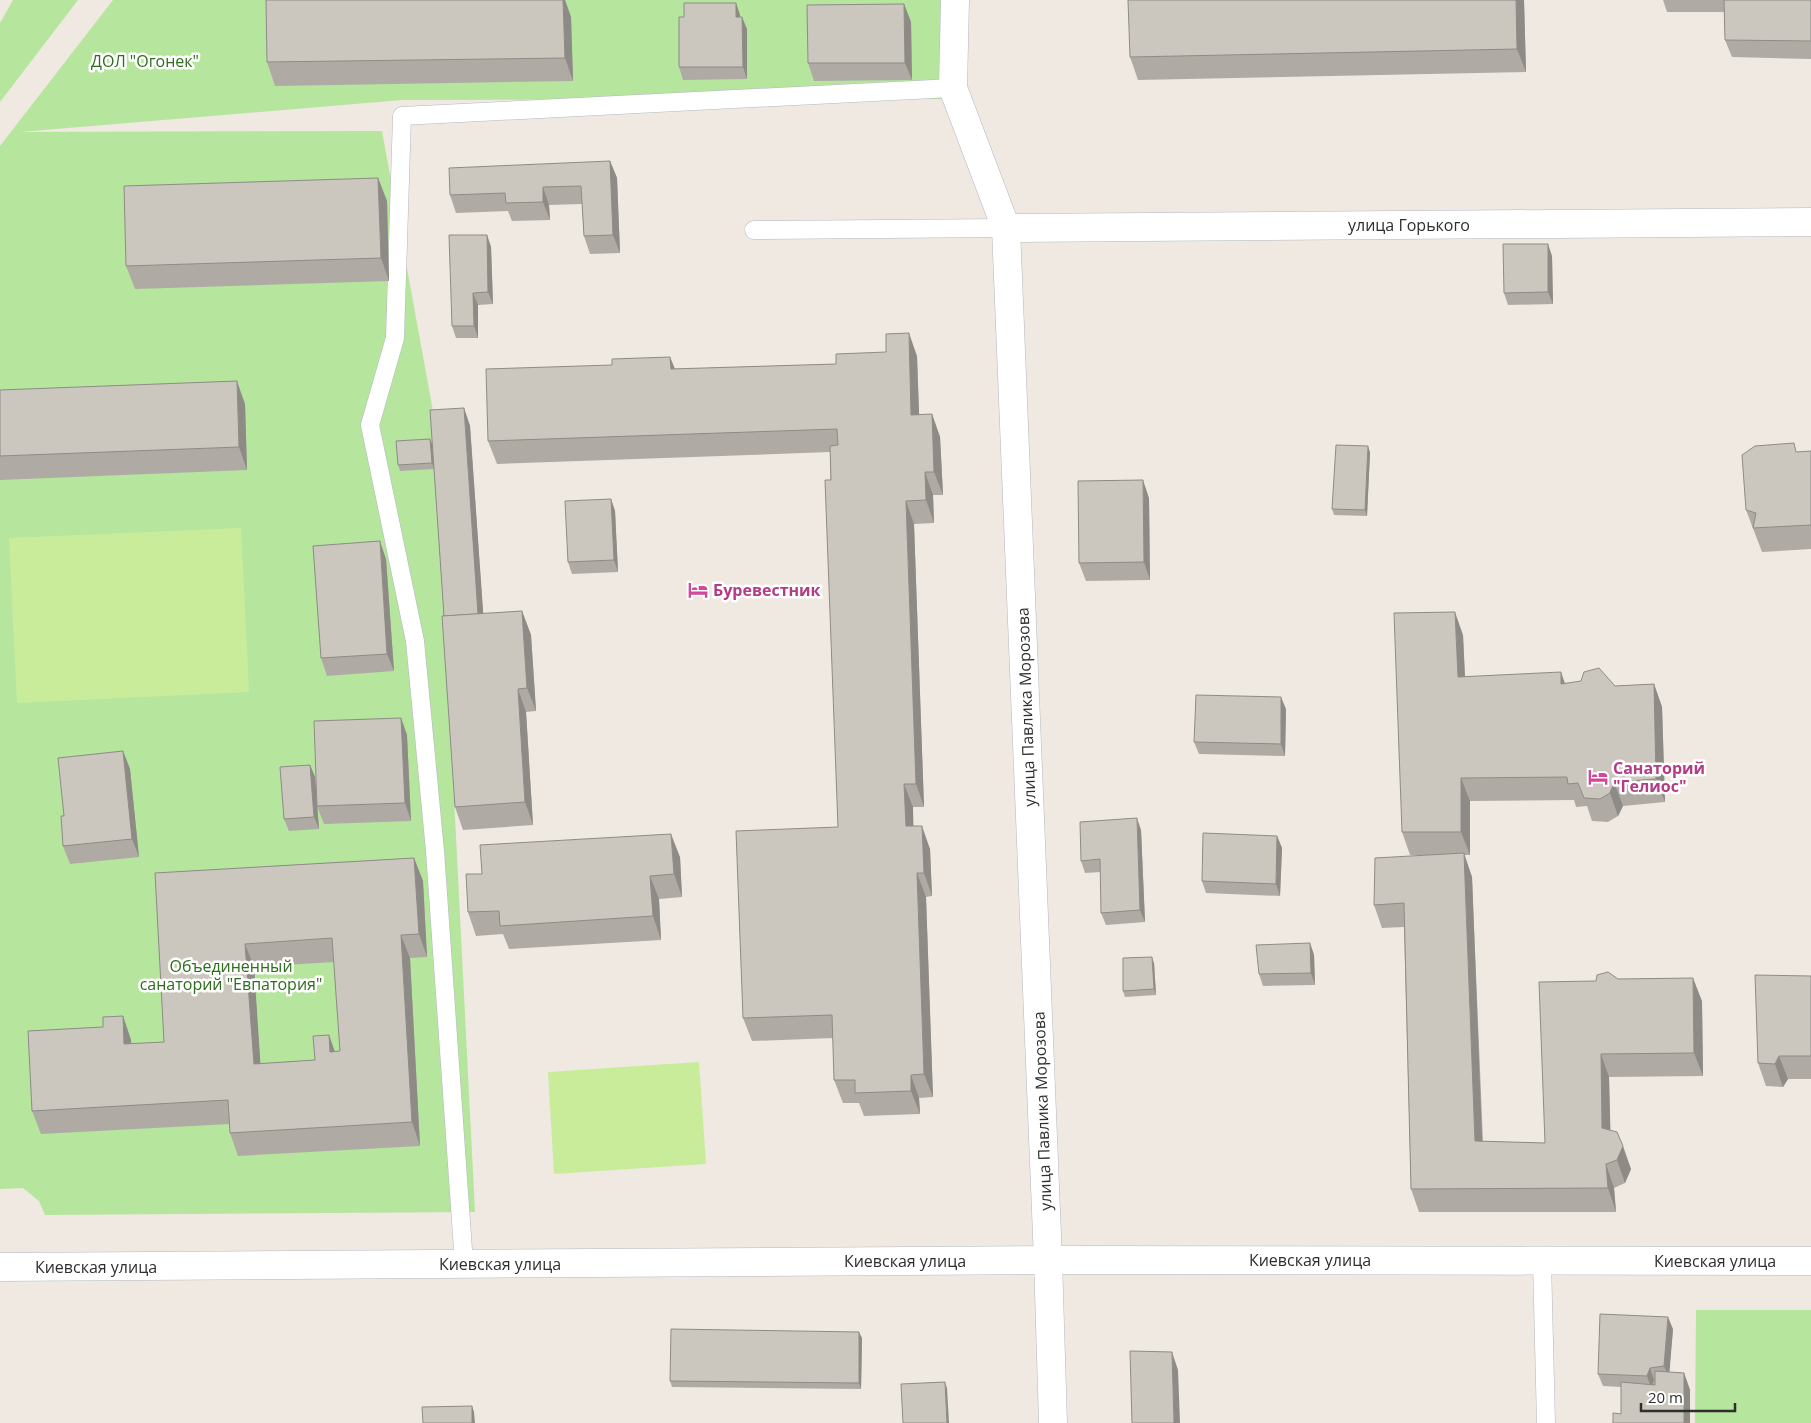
<svg xmlns="http://www.w3.org/2000/svg" width="1811" height="1423" viewBox="0 0 1811 1423" font-family="'Open Sans',sans-serif">
	<rect width="100%" height="100%" fill="#efe9e1"/>
	<g fill="#b6e59e">
		<polygon points="13,0 78,0 0,102 0,23"/>
		<polygon points="113,0 951,0 955,99 402,100 20,132 382,131 435,422 475,1212 45,1215 39,1201 23,1188 0,1189 0,146"/>
		<polygon points="1696,1310 1811,1310 1811,1423 1695,1423"/>
	</g>
	<g fill="#c9ec9a">
		<polygon points="241,528 249,692 17,703 9,538"/>
		<polygon points="699,1062 706,1164 554,1174 548,1072"/>
	</g>
	<g fill="none" stroke-linecap="round" stroke-linejoin="round">
		<defs>
			<g id="lane">
				<polyline points="754,230 1006,228"/>
				<polyline points="1542,1261 1546,1423"/>
				<polyline points="464,1264 435,851 415,641 370,425 395,338 402,116 953,88"/>
			</g>
			<g id="street">
				<polyline points="955,0 953,88 1006,228 1048,1260 1053,1423"/>
				<polyline points="1006,228 1811,222"/>
				<polyline points="0,1267 1048,1260 1811,1261"/>
			</g>
		</defs>
		<use href="#lane" stroke="#b4b7c1" stroke-width="19"/>
		<use href="#street" stroke="#b4b7c1" stroke-width="29"/>
		<use href="#lane" stroke="#fff" stroke-width="18"/>
		<use href="#street" stroke="#fff" stroke-width="28"/>
	</g>
	<g fill="#afaba4" fill-rule="evenodd">
		<polygon points="563,0 565,0 571,17 573,81 275,86 267,62"/>
		<polygon points="1524,0 1526,72 1138,80 1130,57"/>
		<polygon points="1663,0 1811,0 1811,59 1732,57 1725,40 1724,12 1667,12"/>
		<polygon points="736,3 740,15 740,17 747,29 747,79 683,80 679,67 684,17"/>
		<polygon points="904,4 911,22 912,80 814,81 808,63"/>
		<polygon points="610,161 617,178 620,253 590,254 584,236 582,204 549,205 550,220 512,221 508,211 456,213 450,195"/>
		<polygon points="378,178 387,201 389,281 135,289 126,266"/>
		<polygon points="487,235 491,247 493,304 478,305 478,338 456,338 452,326"/>
		<polygon points="1552,256 1553,304 1508,305 1504,293"/>
		<polygon points="917,356 919,415 932,414 940,437 943,495 933,495 934,523 914,524 924,807 913,807 913,826 930,849 932,896 926,897 933,1097 919,1098 920,1114 864,1116 859,1103 843,1103 834,1080 833,1038 752,1041 743,1018 838,827 830,452 497,464 488,441 612,365 670,357 675,369 836,364"/>
		<polygon points="0,390 245,404 247,470 0,480"/>
		<polygon points="464,408 470,426 483,614 522,611 531,635 536,711 526,712 533,825 463,830 455,807 444,616 434,469 400,471 398,465 433,445"/>
		<polygon points="1811,451 1811,549 1762,552 1746,510 1797,452"/>
		<polygon points="1370,452 1367,516 1334,515 1332,509"/>
		<polygon points="1149,498 1150,580 1086,581 1079,563"/>
		<polygon points="611,499 615,511 618,572 572,574 568,562"/>
		<polygon points="386,559 394,671 327,676 321,658"/>
		<polygon points="1463,635 1465,677 1615,686 1654,684 1662,707 1665,802 1623,806 1618,816 1608,822 1592,821 1587,806 1576,807 1574,800 1470,801 1470,855 1464,855 1472,877 1483,1141 1545,1143 1596,981 1618,979 1702,1001 1703,1076 1609,1077 1610,1130 1631,1169 1625,1183 1614,1188 1616,1212 1419,1212 1411,1189 1404,927 1382,928 1374,905 1432,855 1410,855 1402,832"/>
		<polygon points="1286,709 1285,756 1199,754 1194,742"/>
		<polygon points="401,718 407,735 411,821 324,824 317,806"/>
		<polygon points="123,751 130,769 139,857 70,864 63,846 64,816"/>
		<polygon points="310,765 315,777 319,829 289,831 284,819"/>
		<polygon points="1141,830 1145,922 1106,925 1101,913 1101,872 1085,873 1081,861"/>
		<polygon points="1277,836 1282,848 1280,896 1206,893 1202,881"/>
		<polygon points="680,857 682,897 659,899 661,940 509,949 503,934 476,936 468,912 482,874"/>
		<path d="M414 858 423 881 427 957 410 958 420 1146 238 1156 230 1133V1124L41 1134 32 1111 103 1027 123 1016 131 1040V1044L164 1042 155 873ZM334 962 340 1051 335 1052 329 1035 315 1060 260 1064 254 967Z"/>
		<polygon points="1310,943 1314,955 1315,985 1263,986 1259,974"/>
		<polygon points="1154,963 1156,995 1125,997 1123,991"/>
		<polygon points="1811,976 1811,1079 1788,1079 1783,1087 1766,1086 1758,1063"/>
		<polygon points="1673,1329 1669,1372 1684,1373 1690,1390 1621,1414 1621,1387 1603,1386 1598,1374"/>
		<polygon points="862,1338 861,1389 672,1387 670,1381"/>
	</g>
	<g fill="#8e8b86">
		<polygon points="563,0 565,0 571,17 573,81 565,58"/>
		<polygon points="1516,0 1524,0 1526,72 1517,49"/>
		<polygon points="736,3 740,15 740,29 736,17"/>
		<polygon points="904,4 911,22 912,80 905,63"/>
		<polygon points="742,17 747,29 747,79 743,67"/>
		<polygon points="610,161 617,178 620,253 613,235"/>
		<polygon points="378,178 387,201 389,281 381,258"/>
		<polygon points="543,187 549,205 550,220 543,202"/>
		<polygon points="487,235 491,247 493,304 488,292"/>
		<polygon points="1548,244 1552,256 1553,304 1548,292"/>
		<polygon points="473,293 478,305 478,338 474,326"/>
		<polygon points="909,333 917,356 920,438 911,415"/>
		<polygon points="670,357 679,380 671,369"/>
		<polygon points="237,381 245,404 247,470 239,447"/>
		<polygon points="464,408 470,426 485,638 478,620"/>
		<polygon points="932,414 940,437 943,495 934,472"/>
		<polygon points="430,439 433,445 434,469 432,463"/>
		<polygon points="1368,446 1370,452 1367,516 1365,510"/>
		<polygon points="925,472 933,495 934,523 926,500"/>
		<polygon points="1143,480 1149,498 1150,580 1144,562"/>
		<polygon points="611,499 615,511 618,572 614,560"/>
		<polygon points="906,501 914,524 924,807 916,784"/>
		<polygon points="380,541 386,559 394,671 387,654"/>
		<polygon points="522,611 531,635 536,711 527,688"/>
		<polygon points="1455,612 1463,635 1466,700 1458,677"/>
		<polygon points="1561,672 1569,695 1561,684"/>
		<polygon points="1654,684 1662,707 1665,802 1656,779"/>
		<polygon points="518,689 526,712 533,825 525,802"/>
		<polygon points="1281,697 1286,709 1285,756 1281,744"/>
		<polygon points="401,718 407,735 411,821 405,803"/>
		<polygon points="123,751 130,769 139,857 132,839"/>
		<polygon points="310,765 315,777 319,829 314,817"/>
		<polygon points="1461,778 1470,801 1470,855 1461,832"/>
		<polygon points="1614,782 1623,806 1618,816 1610,793"/>
		<polygon points="904,784 913,807 914,850 906,826"/>
		<polygon points="1137,818 1141,830 1145,922 1140,910"/>
		<polygon points="922,826 930,849 932,896 924,873"/>
		<polygon points="671,834 680,857 682,897 674,874"/>
		<polygon points="1277,836 1282,848 1280,896 1276,884"/>
		<polygon points="1464,853 1472,877 1483,1164 1475,1141"/>
		<polygon points="414,858 423,881 427,957 419,934"/>
		<polygon points="917,873 926,897 933,1097 924,1074"/>
		<polygon points="650,876 659,899 661,940 653,916"/>
		<polygon points="401,935 410,958 420,1146 412,1122"/>
		<polygon points="1310,943 1314,955 1315,985 1311,973"/>
		<polygon points="245,944 254,967 262,1087 254,1064"/>
		<polygon points="1152,957 1154,963 1156,995 1154,989"/>
		<polygon points="1693,978 1702,1001 1703,1076 1694,1053"/>
		<polygon points="123,1016 131,1040 133,1067 124,1044"/>
		<polygon points="329,1035 337,1058 330,1052"/>
		<polygon points="1601,1054 1609,1077 1611,1151 1602,1128"/>
		<polygon points="1779,1056 1788,1079 1783,1087 1775,1064"/>
		<polygon points="911,1075 919,1098 920,1114 911,1091"/>
		<polygon points="1623,1146 1631,1169 1625,1183 1617,1160"/>
		<polygon points="1606,1164 1614,1188 1616,1212 1608,1188"/>
		<polygon points="1668,1317 1673,1329 1669,1378 1664,1366"/>
		<polygon points="859,1332 862,1338 861,1389 859,1383"/>
		<polygon points="1172,1352 1178,1370 1180,1423 1174,1423"/>
		<polygon points="1650,1368 1654,1380 1651,1388 1647,1376"/>
		<polygon points="1684,1373 1690,1390 1690,1423 1684,1423"/>
		<polygon points="945,1382 947,1388 949,1423 947,1423"/>
		<polygon points="472,1406 474,1412 475,1423 472,1423"/>
	</g>
	<g fill="#cbc7bf" stroke="#8e8b86" fill-rule="evenodd">
		<polygon points="266,0 563,0 565,58 267,62"/>
		<polygon points="1128,0 1516,0 1517,49 1130,57"/>
		<polygon points="1724,0 1811,0 1811,41 1725,40"/>
		<polygon points="684,3 736,3 736,17 742,17 743,67 679,67 679,17 684,17"/>
		<polygon points="904,4 905,63 808,63 807,5"/>
		<polygon points="610,161 613,235 584,236 581,186 543,187 543,202 506,203 505,193 450,195 449,168"/>
		<polygon points="378,178 381,258 126,266 124,186"/>
		<polygon points="449,235 487,235 488,292 473,293 474,326 452,326"/>
		<polygon points="1503,244 1548,244 1548,292 1504,293"/>
		<polygon points="909,333 911,415 932,414 934,472 925,472 926,500 906,501 916,784 904,784 906,826 922,826 924,873 917,873 924,1074 911,1075 911,1091 855,1093 855,1080 834,1080 832,1015 743,1018 736,831 838,827 825,480 831,480 830,446 838,445 837,429 488,441 486,369 612,365 612,359 670,357 671,369 836,364 836,354 886,352 886,334"/>
		<polygon points="237,381 239,447 0,456 0,390"/>
		<polygon points="464,408 478,614 444,616 430,410"/>
		<polygon points="430,439 432,463 398,465 396,441"/>
		<polygon points="1794,443 1796,452 1811,451 1811,525 1753,528 1756,513 1746,510 1742,455 1755,446"/>
		<polygon points="1336,445 1368,446 1365,510 1332,509"/>
		<polygon points="1143,480 1144,562 1079,563 1078,481"/>
		<polygon points="611,499 614,560 568,562 565,501"/>
		<polygon points="380,541 387,654 321,658 313,546"/>
		<polygon points="522,611 527,688 518,689 525,802 455,807 442,616"/>
		<polygon points="1455,612 1458,677 1561,672 1561,684 1581,681 1584,672 1599,668 1615,686 1654,684 1656,779 1614,782 1610,793 1600,799 1584,798 1578,783 1568,784 1567,777 1461,778 1461,832 1402,832 1394,613"/>
		<polygon points="1196,695 1281,697 1281,744 1194,742"/>
		<polygon points="401,718 405,803 317,806 314,721"/>
		<polygon points="123,751 132,839 63,846 61,816 64,816 58,758"/>
		<polygon points="310,765 314,817 284,819 280,767"/>
		<polygon points="1137,818 1140,910 1101,913 1100,859 1081,861 1080,822"/>
		<polygon points="1203,833 1277,836 1276,884 1202,881"/>
		<polygon points="671,834 674,874 650,876 653,916 500,926 499,911 468,912 466,874 482,874 480,845"/>
		<polygon points="1464,853 1475,1141 1545,1143 1539,982 1596,981 1597,975 1608,972 1618,979 1693,978 1694,1053 1601,1054 1602,1128 1617,1132 1623,1146 1617,1160 1606,1164 1608,1188 1411,1189 1404,903 1374,905 1375,858"/>
		<path d="M414 858 419 934 401 935 412 1122 230 1133 228 1100 32 1111 28 1031 103 1027V1017L123 1016 124 1044 164 1042 155 873ZM332 938 340 1051 330 1052 329 1035 313 1036 315 1060 254 1064 245 944Z"/>
		<polygon points="1310,943 1311,973 1259,974 1256,945"/>
		<polygon points="1152,957 1154,989 1123,991 1123,958"/>
		<polygon points="1755,975 1811,976 1811,1056 1779,1056 1775,1064 1758,1063"/>
		<polygon points="1600,1314 1668,1317 1664,1366 1650,1368 1647,1376 1598,1374"/>
		<polygon points="671,1329 859,1332 859,1383 670,1381"/>
		<polygon points="1130,1351 1172,1352 1174,1423 1132,1423"/>
		<polygon points="1655,1371 1684,1373 1684,1423 1613,1423 1613,1413 1621,1414 1621,1382 1655,1385"/>
		<polygon points="945,1382 947,1423 903,1423 901,1384"/>
		<polygon points="472,1406 472,1423 423,1423 422,1407"/>
	</g>
	<defs>
		<symbol id="hotel-bare" viewBox="-9 -9 18 18"><path d="M-6-4.5h1.5V1H6V5H4.5V3h-9V5H-6ZM-4 0a1.8 1.8 0 1 1 3.6 0ZM.5 0V-2.5h3Q6-2.5 6 0Z" fill="#d1479c" stroke="#fff" stroke-width="2.5" paint-order="stroke"/></symbol>
	</defs>
	<g fill-rule="evenodd">
		<use href="#hotel-bare" x="684" y="576" width="28" height="28"/>
		<use href="#hotel-bare" x="1584" y="763" width="28" height="28"/>
	</g>
	<g text-anchor="middle" dominant-baseline="central" stroke-width="5" stroke-linejoin="round" paint-order="stroke">
		<g font-size="16" fill="#2c6e1b" stroke="#fff">
			<text x="145" y="61">ДОЛ "Огонек"</text>
			<text x="231" y="966">Объединенный<tspan x="231" dy="18">санаторий "Евпатория"</tspan></text>
		</g>
		<g font-size="16" fill="#2e2e2e" stroke="#fff">
			<text x="1409" y="225">улица Горького</text>
			<text transform="translate(1026 707) rotate(-92)">улица Павлика Морозова</text>
			<text transform="translate(1042 1111) rotate(-92)">улица Павлика Морозова</text>
			<text x="1310" y="1260">Киевская улица</text>
			<text x="905" y="1261">Киевская улица</text>
			<text x="1715" y="1261">Киевская улица</text>
			<text x="500" y="1264">Киевская улица</text>
			<text x="96" y="1267">Киевская улица</text>
		</g>
		<g font-size="16" font-weight="bold" fill="#b23c85" stroke="#fff" text-anchor="start">
			<text x="713" y="590">Буревестник</text>
			<text x="1613" y="768">Санаторий<tspan x="1613" dy="18">"Гелиос"</tspan></text>
		</g>
	</g>
	<path d="M1641 1403v8h94v-8" fill="none" stroke="#2e2e2e" stroke-width="2.5"/>
	<text x="1648" y="1403" font-size="15" fill="#2e2e2e" stroke="#ffffff" stroke-width="4" paint-order="stroke">20 m</text>
</svg>
